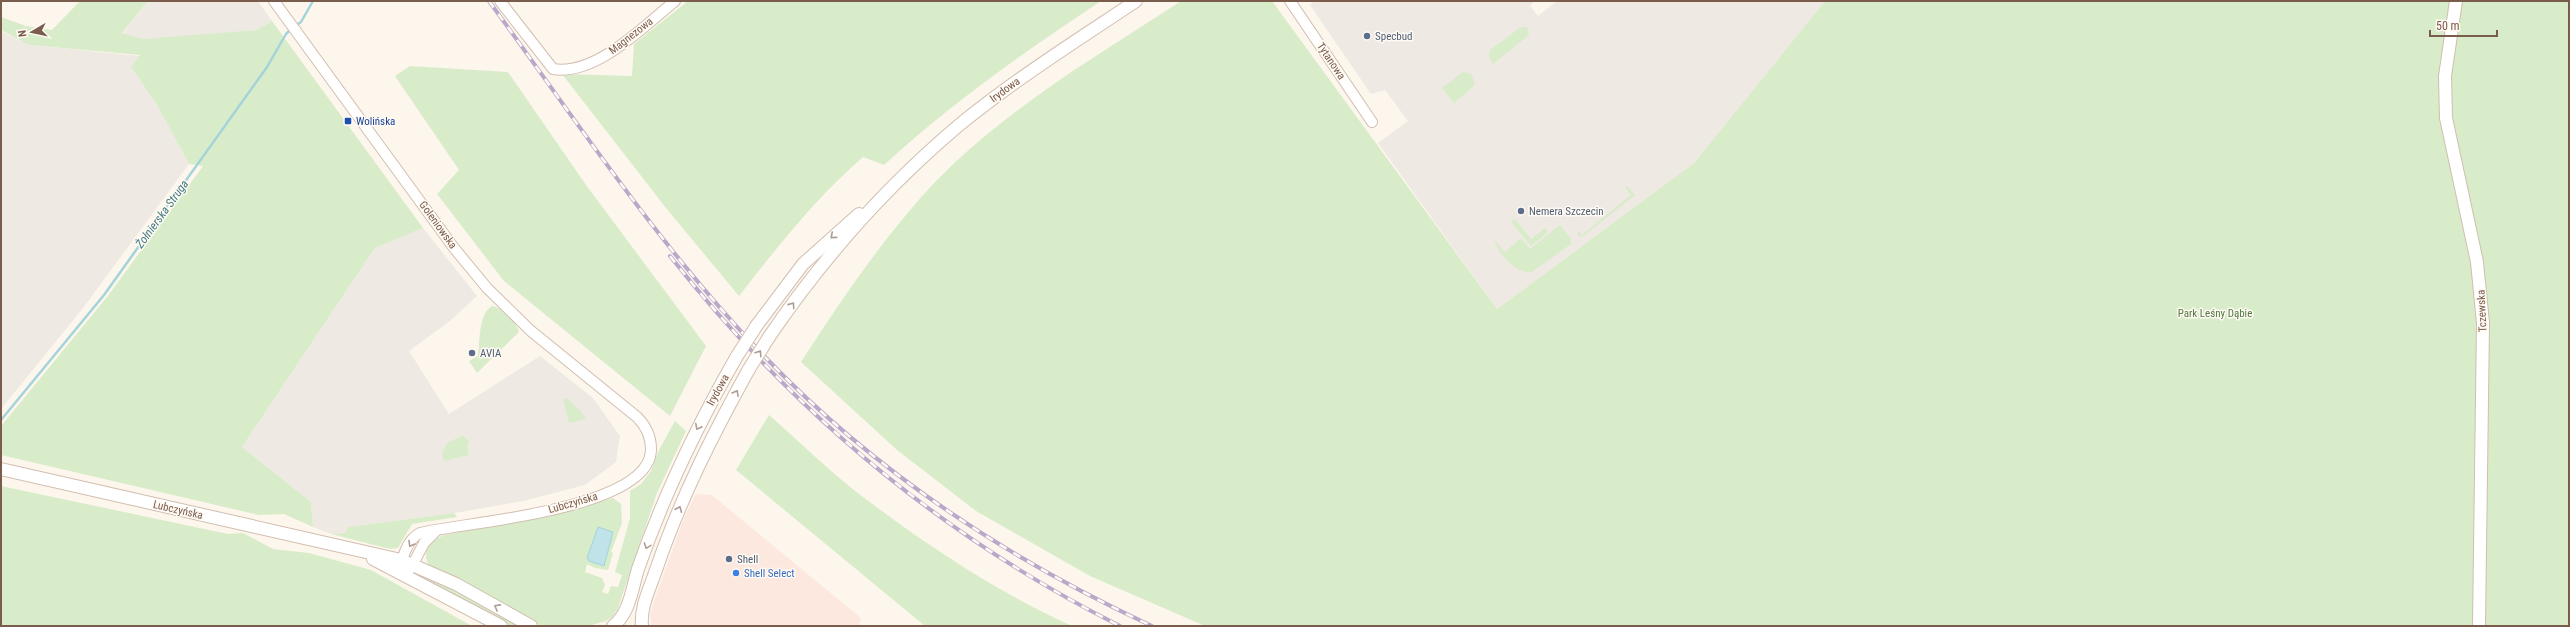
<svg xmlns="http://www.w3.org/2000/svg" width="2570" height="627" viewBox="0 0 2570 627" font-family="'Roboto Condensed',sans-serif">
	<rect width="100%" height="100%" fill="#fdf6ec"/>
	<polygon fill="#fde8e0" points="696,494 711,495 719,501 861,618 859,626 652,626 650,615 654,601 684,518"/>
	<g fill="#efe9e4">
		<polygon points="148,1 258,1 272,21 257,30 156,39 143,39 122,34"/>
		<polygon points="1315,1 1534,1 1530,6 1538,16 1557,1 1825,1 1694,163 1497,309 1378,143 1408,121 1385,90 1371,94 1310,5"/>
		<polygon points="1,31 29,45 140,56 131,67 157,105 189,164 83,308 1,409"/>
		<polygon points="423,228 477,296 450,321 409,351 449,414 540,356 593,398 620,436 616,462 585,485 523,501 455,513 348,527 345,533 331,534 313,527 311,502 242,447 375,248"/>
	</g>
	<g fill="#d8ecc9">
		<polygon points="80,1 148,1 122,33 143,39 257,30 272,21 423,228 375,248 242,447 311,502 313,527 284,514 259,515 1,455 1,426 107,297 203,166 189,164 157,105 131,67 140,55 29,45 1,30 1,17 26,26 52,30"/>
		<path d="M688 1H1101C1024 52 952 103 884 165L863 157C814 200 779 245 739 296L666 208 562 74 632 76 634 44Z"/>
		<path d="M1181 1H1272L1497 309 1694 163 1825 1H2569V626H1205L1090 576 976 511 897 450 801 362C841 300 885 235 936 181 1007 108 1097 56 1181 1Z"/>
		<polygon points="1521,27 1527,27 1529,35 1493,64 1489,57 1490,50"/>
		<polygon points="410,66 508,72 586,185 706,346 670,416 504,281 437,194 459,170 395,76"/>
		<polygon points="1463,72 1471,74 1475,83 1472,88 1454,103 1442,88"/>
		<polygon points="1627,186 1635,195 1582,237 1578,236 1577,230 1582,235 1631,195 1625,187"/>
		<polygon points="1515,219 1531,239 1545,228 1548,232 1531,246 1511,222"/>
		<path d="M1560 225 1571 239V244L1532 272C1516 274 1499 255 1494 240L1505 252 1521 238 1530 249Z"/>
		<path d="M492 306C502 307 517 323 519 332L477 373 469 361 478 356C480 343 478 314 492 306Z"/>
		<polygon points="566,398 580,410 586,419 569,423 563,399"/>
		<path d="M769 415C800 442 830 472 863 497 928 546 997 592 1072 626H925L736 470Z"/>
		<path d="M675 421 686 431 657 493 618 608 613 616 606 621 588 626H542L429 566C421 551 430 541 444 535L542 517 613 498 621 504 622 523 611 552 613 553 608 570 595 568 587 564 585 572 602 578 605 585 602 592 608 594 611 586 618 587 622 575 615 572 630 518V491L641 484 651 471 659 450Z"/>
		<polygon points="463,435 469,442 467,446 469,455 444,461 442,453 447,443"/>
		<polygon points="1,486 228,534 243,533 273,549 309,553 371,570 472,626 1,626"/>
		<polygon points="454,513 457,517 412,524 398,548 390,549 331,534 345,533 348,527"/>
		<polygon points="416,571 422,572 521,626 511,626 420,578"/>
	</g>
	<polygon fill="#bfe3e8" stroke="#a5d3da" points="598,527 613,532 604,566 589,561 587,558"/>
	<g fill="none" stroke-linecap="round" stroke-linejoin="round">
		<g stroke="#a5d3da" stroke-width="2.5">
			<polyline points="295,26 301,22 313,1"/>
			<polyline points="1,420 104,295 267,67 286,34 291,29"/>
		</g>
		<defs>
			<g id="minor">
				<path d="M274 1 454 248 487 288 531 331 637 417C646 426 651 437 651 449 651 510 465 522 420 533 408 539 399 560 403 573L411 568 424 543 436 531"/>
				<path d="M500 1 553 69C596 76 644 26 675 1"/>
				<polyline points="1290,1 1372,122"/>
			</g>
			<g id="tertiary">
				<polyline points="2456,1 2445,76 2446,118 2477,262 2483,323 2479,626"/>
				<polyline points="757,325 803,264 859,214"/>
				<path d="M769 337C822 259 886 187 958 126 1014 80 1076 41 1136 1"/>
				<polyline points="1,469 401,560 456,584 531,626"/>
				<polyline points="373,559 501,626"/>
				<path d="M613 626C630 613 632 588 638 569 664 494 698 424 737 356"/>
				<path d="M642 626C640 607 650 588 656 570 680 499 713 434 749 369"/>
			</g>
		</defs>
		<use href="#minor" stroke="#d1beb0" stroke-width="12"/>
		<use href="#tertiary" stroke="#d1beb0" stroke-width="14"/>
		<use href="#minor" stroke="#fff" stroke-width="10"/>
		<use href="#tertiary" stroke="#fff" stroke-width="12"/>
		<defs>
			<g id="rail">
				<path d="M489 1C577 122 661 249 765 357 875 472 1008 559 1152 626"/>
				<path d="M670 256C792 411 943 537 1120 626"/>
			</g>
		</defs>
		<use href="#rail" stroke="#b9a8c9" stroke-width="4"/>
		<use href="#rail" stroke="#fffaf3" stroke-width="2.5" stroke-dasharray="8" stroke-linecap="butt"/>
		<defs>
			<g id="tertiary-bridge">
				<polyline points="737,356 757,325"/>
				<polyline points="749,369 769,337"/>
			</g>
		</defs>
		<use href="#tertiary-bridge" stroke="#d1beb0" stroke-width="14" stroke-linecap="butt"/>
		<use href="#tertiary-bridge" stroke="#fff" stroke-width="12"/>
	</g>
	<defs><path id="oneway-chevron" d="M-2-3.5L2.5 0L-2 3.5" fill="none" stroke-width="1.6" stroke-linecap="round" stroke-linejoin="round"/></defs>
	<g stroke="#af9d94">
		<use href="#oneway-chevron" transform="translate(833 236) rotate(140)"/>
		<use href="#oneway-chevron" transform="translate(792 305) rotate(-55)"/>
		<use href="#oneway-chevron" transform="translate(759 353) rotate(-57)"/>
		<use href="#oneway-chevron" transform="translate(736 393) rotate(-60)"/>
		<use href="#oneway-chevron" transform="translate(698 427) rotate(117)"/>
		<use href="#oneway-chevron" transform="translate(679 509) rotate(-67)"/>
		<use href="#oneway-chevron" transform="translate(411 544) rotate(120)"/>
		<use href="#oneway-chevron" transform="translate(647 546) rotate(110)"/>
		<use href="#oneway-chevron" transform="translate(497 607) rotate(-151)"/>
	</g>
	<g fill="#5c6f8a" stroke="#fffaf3" stroke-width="1.5">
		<circle cx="1367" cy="36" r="4"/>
		<circle cx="1521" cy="211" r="4"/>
		<circle cx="472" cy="353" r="4"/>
		<circle cx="729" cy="559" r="4"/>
	</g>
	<rect fill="#1a4fb4" stroke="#fffaf3" stroke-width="1.5" x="344" y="117" width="8" height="8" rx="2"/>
	<circle fill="#3f7fe0" stroke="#fffaf3" stroke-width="1.5" cx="736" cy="573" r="4"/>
	<g text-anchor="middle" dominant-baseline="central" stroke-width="3" stroke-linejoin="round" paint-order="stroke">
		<g font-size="11" fill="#7a5c4d" stroke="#fffaf3">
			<text transform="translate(631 36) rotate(-38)">Magnezowa</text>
			<text transform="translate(1331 61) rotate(56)">Tytanowa</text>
			<text transform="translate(1005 90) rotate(-36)">Irydowa</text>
			<text transform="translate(438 225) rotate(54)">Goleniowska</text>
			<text transform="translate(2482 311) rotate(-93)">Tczewska</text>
			<text transform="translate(718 390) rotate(-61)">Irydowa</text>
			<text transform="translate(573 503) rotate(-16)">Lubczyńska</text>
			<text transform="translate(178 510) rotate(13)">Lubczyńska</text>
		</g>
		<g font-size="11" fill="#4e5e75" stroke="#fffaf3" text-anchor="start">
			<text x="1375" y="36">Specbud</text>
			<text x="1529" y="211">Nemera Szczecin</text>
			<text x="480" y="353">AVIA</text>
			<text x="737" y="559">Shell</text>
		</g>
		<g font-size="11" fill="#164399" stroke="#fffaf3" text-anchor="start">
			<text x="356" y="121">Wolińska</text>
		</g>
		<g font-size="11" fill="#537a41" stroke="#fffaf3">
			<text x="2215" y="313">Park Leśny Dąbie</text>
		</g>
		<g font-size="11" fill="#366cbe" stroke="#fffaf3" text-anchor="start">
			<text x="744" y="573">Shell Select</text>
		</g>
		<g font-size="12" font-style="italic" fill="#437c86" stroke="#fffaf3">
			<text transform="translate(162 214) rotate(-54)">Żołnierska Struga</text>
		</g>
	</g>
	<rect width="2570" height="627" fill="none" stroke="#7a5c4d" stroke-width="4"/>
	<g transform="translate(32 32) rotate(261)" stroke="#fffaf3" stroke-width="3" paint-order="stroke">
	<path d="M0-3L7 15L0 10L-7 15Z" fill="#7a5c4d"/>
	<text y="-6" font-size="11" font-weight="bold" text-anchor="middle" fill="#7a5c4d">N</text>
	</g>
	<path d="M2430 30v6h67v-6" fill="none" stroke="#7a5c4d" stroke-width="2"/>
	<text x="2436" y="30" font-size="12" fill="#7a5c4d" stroke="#fffaf3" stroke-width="3" paint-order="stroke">50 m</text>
</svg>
